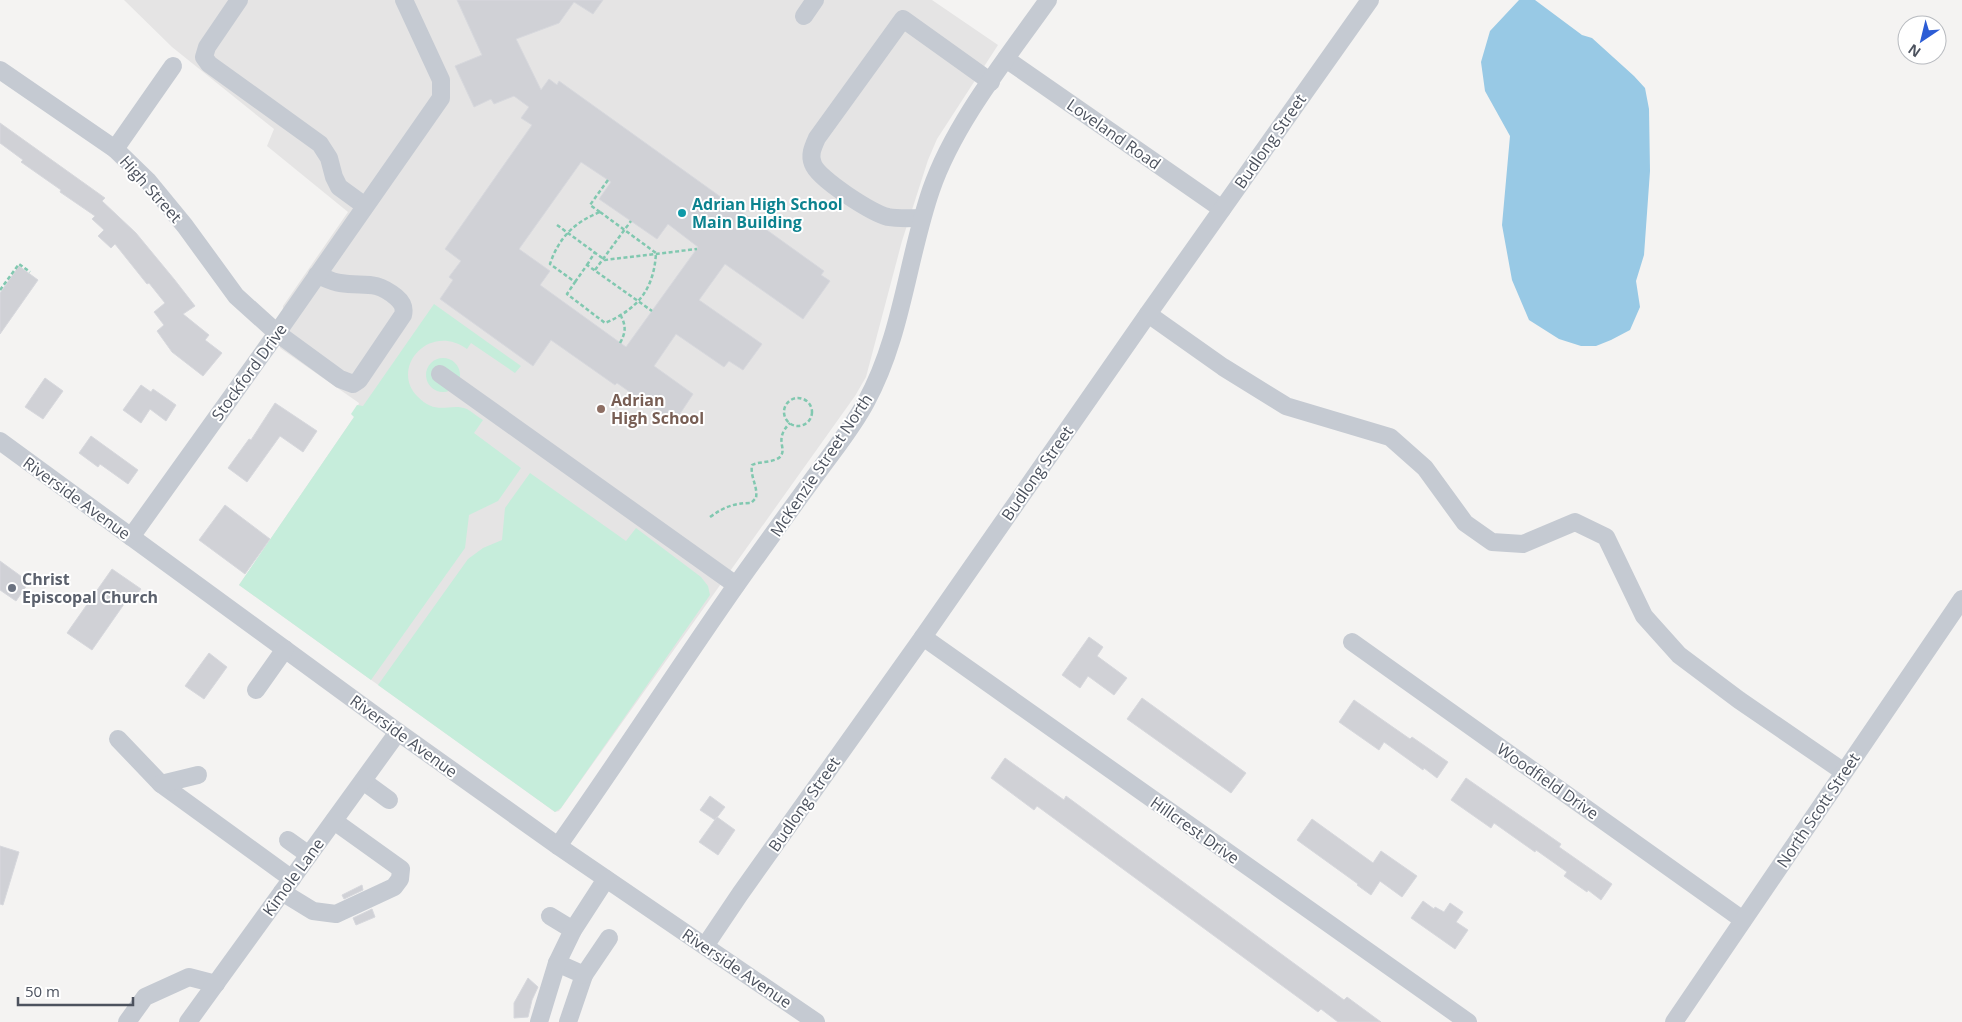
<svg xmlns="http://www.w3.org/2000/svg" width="1962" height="1022" viewBox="0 0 1962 1022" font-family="'Open Sans',sans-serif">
	<rect width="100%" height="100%" fill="#f4f3f2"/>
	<polygon fill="#e5e4e4" points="124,0 932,0 998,45 937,139 928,160 902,241 866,377 855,396 559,811 555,812 239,585 354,417 359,403 280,348 283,306 348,212 267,146 274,129 172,47"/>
	<g fill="#c6eddb">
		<path d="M434 304 521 366 515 373 471 343 467 349C429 322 390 368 417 396 437 417 449 402 467 409 472 412 478 417 483 420L474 433 521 468 498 501 469 515 465 548 371 680 239 585 354 417 351 414 357 405 363 406Z"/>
		<circle cx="443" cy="375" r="17"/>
		<polygon points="530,473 626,541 636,528 701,577 708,586 710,595 561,808 555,812 378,685 468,559 483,548 502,540 505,508"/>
	</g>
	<polygon fill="#98c9e5" points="1519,0 1535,0 1582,35 1592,38 1634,76 1645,88 1649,109 1650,171 1644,255 1636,281 1640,307 1630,330 1611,340 1596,346 1581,346 1559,339 1529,320 1512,280 1502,225 1510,136 1485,91 1481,62 1490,31"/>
	<g fill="#d0d1d6" stroke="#d7d8dd" fill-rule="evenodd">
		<path d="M457 0H603L593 14 574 2 559 23 516 39 541 90 549 79 557 85 559 81 824 271 821 275 830 281 803 319 725 264 699 300 762 344 743 370 729 361 724 367 676 334 654 366 693 394 674 423 617 383 615 385 551 340 533 366 440 299 453 280 449 277 461 261 445 249 532 125 521 118 529 107 514 96 494 104 491 99 474 107 455 66 482 55ZM581 162 611 182 599 199 657 239 668 224 698 247 626 347 540 285 550 271 519 249Z"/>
		<polygon points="0,123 105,198 102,201 136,233 174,279 195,306 183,314 209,335 205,340 222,353 203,376 172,352 157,331 164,325 154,312 165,303 149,283 147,284 115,244 111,248 98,236 104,230 92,219 95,216 60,192 61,190 21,162 23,160 0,143"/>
		<polygon points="19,266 38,280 0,334 0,293"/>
		<polygon points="45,378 63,391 43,419 25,407"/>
		<polygon points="141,385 151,392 153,389 176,405 166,421 150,409 141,423 123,410"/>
		<polygon points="275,403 317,431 303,452 280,436 247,482 228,468 249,439 251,440"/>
		<polygon points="91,436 138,470 128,484 100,464 98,467 79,453"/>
		<polygon points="225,505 270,539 245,574 199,540"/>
		<polygon points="0,561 29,582 16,601 0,590"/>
		<polygon points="112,569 141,589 133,600 129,597 92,650 67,633"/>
		<polygon points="1089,637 1103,647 1097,656 1127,678 1114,695 1088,676 1080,688 1062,675"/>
		<polygon points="209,653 227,667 204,699 185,686"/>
		<polygon points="1142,698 1246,773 1231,793 1127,719"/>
		<polygon points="1354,700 1410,739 1412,737 1448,762 1437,778 1424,768 1423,770 1384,742 1379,750 1339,722"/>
		<polygon points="1005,758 1064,800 1066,796 1344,1000 1347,997 1381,1022 1338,1022 1321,1009 1318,1012 1037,806 1034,810 991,778"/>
		<polygon points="1466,778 1561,844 1559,847 1612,884 1601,900 1588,890 1587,892 1564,876 1567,872 1536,850 1535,852 1494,823 1491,828 1451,800"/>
		<polygon points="710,796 725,807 715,820 700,810"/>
		<polygon points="717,817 735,830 718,855 699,842"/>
		<polygon points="1312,819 1373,863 1381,851 1417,876 1402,897 1380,881 1371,895 1357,885 1358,884 1297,840"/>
		<polygon points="0,846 19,852 3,905 0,904"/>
		<polygon points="362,885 363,890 344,899 342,895"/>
		<polygon points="1423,901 1434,909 1435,907 1444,912 1450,903 1463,912 1456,922 1468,930 1455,949 1411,918"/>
		<polygon points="372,909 375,917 356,925 353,918"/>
		<polygon points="528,978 538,987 532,1000 528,1017 514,1018 514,1003"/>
	</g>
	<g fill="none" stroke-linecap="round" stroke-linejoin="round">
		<g stroke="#81c8b0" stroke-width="2.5" stroke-dasharray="4 2.5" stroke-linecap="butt">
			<path d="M600 212 656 253C654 289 638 309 605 323L567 294 575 282 550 264C559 237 575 222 600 212Z"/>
			<polyline points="600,212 590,205 608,180"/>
			<polyline points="557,225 605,260 697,249"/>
			<polyline points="587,265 595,252"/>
			<polyline points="595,270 631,221"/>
			<polyline points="575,282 587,265 652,311"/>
			<polyline points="0,290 19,264 30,272"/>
			<path d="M620 343C626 332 626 326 621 316"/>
			<circle cx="798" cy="412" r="14"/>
			<path d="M710 517C724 507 734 503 751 503L756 498C758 486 750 477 752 465 760 461 773 463 780 457 788 448 773 440 790 423"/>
		</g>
		<g stroke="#c5cad2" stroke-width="18">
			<polyline points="239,0 207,47 204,57 209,64 320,144 329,158 334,177 339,187 365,206"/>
			<polyline points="804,16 815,0"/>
			<polyline points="1006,59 1222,209"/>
			<path d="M0 70 115 149 148 181 185 226 236 296 277 333 340 379 353 384 359 380 403 315C405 307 402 302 396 297 374 279 364 287 340 283 332 282 325 278 317 275"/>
			<polyline points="115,149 173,66"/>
			<path d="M922 218C911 218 899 219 888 217 872 213 818 179 813 164 809 155 813 147 817 138L903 19 991 82"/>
			<polyline points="1148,314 1223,367 1286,406 1390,437 1425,468 1465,523 1492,542 1523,544 1575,522 1606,537 1644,616 1679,655 1739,700 1844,772"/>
			<polyline points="440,374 736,585"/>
			<polyline points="0,441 398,732 558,846 816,1022"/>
			<polyline points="131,537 277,333 441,98 441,80 404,0"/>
			<polyline points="923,637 1468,1022"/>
			<polyline points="1352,642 1743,920"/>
			<polyline points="256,690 285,649"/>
			<polyline points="118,739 161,784 292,879"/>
			<polyline points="363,781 389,800"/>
			<polyline points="161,784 198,775"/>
			<polyline points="288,840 309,855"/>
			<path d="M558 846C619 760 676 671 737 584 765 545 793 506 821 468 837 446 854 425 866 402 902 336 907 260 931 190 954 123 1007 58 1048 0"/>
			<polyline points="282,892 313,911 336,914 394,887 400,879 401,869 334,821"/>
			<polyline points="550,916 573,930"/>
			<polyline points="705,946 740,894 923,637 1148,314 1370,0"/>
			<polyline points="557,963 584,975 568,1022"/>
			<polyline points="584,975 609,938"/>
			<polyline points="127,1022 145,997 189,977 216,984"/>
			<polyline points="188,1022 398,732"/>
			<polyline points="539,1022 557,963 573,930 606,879"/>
			<polyline points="1674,1022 1962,599"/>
		</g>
	</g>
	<circle fill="#0f9aa8" stroke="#fff" stroke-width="2" cx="682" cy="213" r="5"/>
	<circle fill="#8d6e63" stroke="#fff" stroke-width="2" cx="601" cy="409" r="5"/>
	<circle fill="#6b7280" stroke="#fff" stroke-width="2" cx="12" cy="588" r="5"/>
	<g text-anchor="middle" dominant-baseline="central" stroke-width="4" stroke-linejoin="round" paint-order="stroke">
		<g font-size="16" fill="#4c525e" stroke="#fff">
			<text transform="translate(1114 134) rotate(35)">Loveland Road</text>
			<text transform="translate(1270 141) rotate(-55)">Budlong Street</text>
			<text transform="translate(151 189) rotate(48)">High Street</text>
			<text transform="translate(249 372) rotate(-54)">Stockford Drive</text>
			<text transform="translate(821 465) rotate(-56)">McKenzie Street North</text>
			<text transform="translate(1037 473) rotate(-55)">Budlong Street</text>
			<text transform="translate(77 498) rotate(36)">Riverside Avenue</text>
			<text transform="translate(404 736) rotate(36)">Riverside Avenue</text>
			<text transform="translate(1548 781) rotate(35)">Woodfield Drive</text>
			<text transform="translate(804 804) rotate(-55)">Budlong Street</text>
			<text transform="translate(1818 810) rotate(-56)">North Scott Street</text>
			<text transform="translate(1195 830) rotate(35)">Hillcrest Drive</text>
			<text transform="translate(293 877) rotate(-54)">Kimole Lane</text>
			<text transform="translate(737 968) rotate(34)">Riverside Avenue</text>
		</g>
		<g font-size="16" font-weight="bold" fill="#0d838f" stroke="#fff" text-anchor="start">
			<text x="692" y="204">Adrian High School<tspan x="692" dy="18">Main Building</tspan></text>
		</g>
		<g font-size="16" font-weight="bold" fill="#785e54" stroke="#fff" text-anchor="start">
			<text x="611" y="400">Adrian<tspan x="611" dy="18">High School</tspan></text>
		</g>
		<g font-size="16" font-weight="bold" fill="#5b616d" stroke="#fff" text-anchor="start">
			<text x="22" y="579">Christ<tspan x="22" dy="18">Episcopal Church</tspan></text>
		</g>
	</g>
	<g transform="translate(1922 40) rotate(215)"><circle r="24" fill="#ffffff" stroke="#b7babf"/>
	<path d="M0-4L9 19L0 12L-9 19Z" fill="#2c5cd5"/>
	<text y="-8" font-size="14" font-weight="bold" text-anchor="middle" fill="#4c525e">N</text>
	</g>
	<path d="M18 997v8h115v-8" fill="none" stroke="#4c525e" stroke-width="2.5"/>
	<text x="25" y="997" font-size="15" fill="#4c525e" stroke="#ffffff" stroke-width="4" paint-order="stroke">50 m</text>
</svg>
